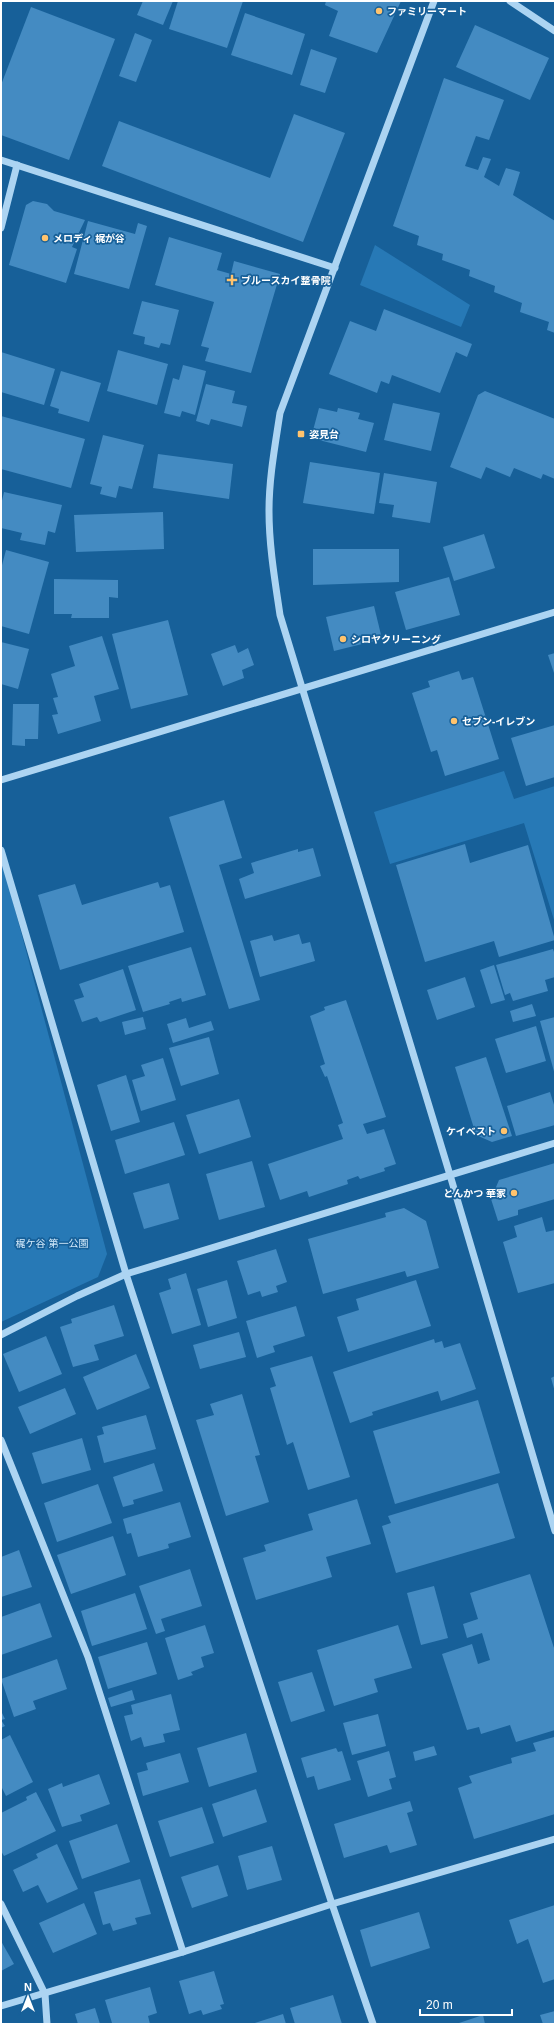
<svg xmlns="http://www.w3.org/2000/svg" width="556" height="2025" viewBox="0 0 556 2025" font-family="Arial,'Noto Sans JP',sans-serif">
	<rect width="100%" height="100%" fill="#176099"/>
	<g fill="#2779b6">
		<polygon points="375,245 470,305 461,327 360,285"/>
		<polygon points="504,771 514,799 555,786 555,923 524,823 390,864 374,812"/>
		<polygon points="1,857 107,1254 98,1277 1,1322"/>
	</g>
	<g fill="#448bc2">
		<polygon points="143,1 173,1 163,25 137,15"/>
		<polygon points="178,1 243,1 227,48 169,29"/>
		<polygon points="326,1 401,1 377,53 329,36 338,11 325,5"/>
		<polygon points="31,7 115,39 69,160 1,135 1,85"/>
		<polygon points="245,13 305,34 292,75 231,55"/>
		<polygon points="475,25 549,58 530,100 456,67"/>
		<polygon points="135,33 152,40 136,82 119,76"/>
		<polygon points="311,49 337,58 325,93 300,85"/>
		<polygon points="444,78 504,100 489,140 476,136 465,166 478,170 483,157 491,159 484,177 499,186 506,168 520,172 513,195 555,221 555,333 547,330 549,322 520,312 522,303 494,292 495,286 469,276 470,270 442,260 443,254 417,245 419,236 393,226"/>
		<polygon points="294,114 345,133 303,242 102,166 119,121 270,178"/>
		<polygon points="33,201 47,204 54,211 85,220 72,247 77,249 66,283 9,265 26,205"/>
		<polygon points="88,221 135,234 138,223 147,226 129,289 74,274"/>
		<polygon points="169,237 222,253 217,270 231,274 234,261 280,274 251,373 205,361 209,348 201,346 214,302 155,285"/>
		<polygon points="142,301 179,310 170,345 161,343 159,348 144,344 145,337 133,334"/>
		<polygon points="384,309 472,344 467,357 456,352 440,393 392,375 389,384 381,381 377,393 329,374 350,321 376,331"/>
		<polygon points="118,350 168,364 157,405 107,391"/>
		<polygon points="1,352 55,369 44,405 1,392"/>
		<polygon points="183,365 206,371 195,415 182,411 180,417 164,413 173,378 179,380"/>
		<polygon points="61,371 101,383 89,422 58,413 59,409 50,406"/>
		<polygon points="206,384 235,391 232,403 247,406 242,427 211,419 209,425 196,421"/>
		<polygon points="485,391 555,419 555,479 543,474 541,479 514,468 510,477 486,467 481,479 450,467 478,395"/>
		<polygon points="393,403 440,413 431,451 384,440"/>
		<polygon points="319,408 337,412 338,408 360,413 358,419 374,423 366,452 311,438"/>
		<polygon points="1,416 85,439 71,488 1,469"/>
		<polygon points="103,435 144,445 132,489 119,486 116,498 100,494 102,487 90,484"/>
		<polygon points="158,454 233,464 229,499 153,488"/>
		<polygon points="310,462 380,473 374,514 303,503"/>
		<polygon points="384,473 437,482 430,523 392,517 394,505 379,503"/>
		<polygon points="4,492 62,505 55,533 48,531 45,545 20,540 22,533 1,528 1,505"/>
		<polygon points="163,512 164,549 76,552 74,515"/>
		<polygon points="484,534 495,568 454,581 443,547"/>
		<polygon points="313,549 399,549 399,582 313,585"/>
		<polygon points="6,550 49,562 29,634 1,626 1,569"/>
		<polygon points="449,577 460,615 406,630 395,592"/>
		<polygon points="54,579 118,580 118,598 109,597 109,618 71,618 72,614 54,614"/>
		<polygon points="374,606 382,639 334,651 326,617"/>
		<polygon points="168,620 188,695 131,709 112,634"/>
		<polygon points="102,636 119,689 94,696 101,721 58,734 52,715 58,714 53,698 58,697 51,674 75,666 69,646"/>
		<polygon points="1,642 29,649 18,689 1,684"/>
		<polygon points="235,645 238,653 248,648 254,665 242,670 244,678 223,686 211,654"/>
		<polygon points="555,653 555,676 548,655"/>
		<polygon points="459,671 462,680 473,677 499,759 445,776 437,750 431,752 412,693 430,687 428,681"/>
		<polygon points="13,704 39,704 38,739 25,739 25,746 12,745"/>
		<polygon points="555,725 555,777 526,786 511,738"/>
		<polygon points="224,800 242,858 219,865 260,1000 229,1009 169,817"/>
		<polygon points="465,844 470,863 528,845 555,940 499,957 494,941 425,962 396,865"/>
		<polygon points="313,848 321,876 245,899 239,879 254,873 251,863 298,849 298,852"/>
		<polygon points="158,882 160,888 170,885 184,932 60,970 38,895 75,884 82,905"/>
		<polygon points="299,934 302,944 310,942 315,961 260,977 250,941 272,935 274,941"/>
		<polygon points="191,947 206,995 182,1002 181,998 169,1002 170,1004 143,1012 128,966"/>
		<polygon points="553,949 555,955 555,977 545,980 548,991 513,1001 510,993 505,995 496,965"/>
		<polygon points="494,965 505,1000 491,1004 480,970"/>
		<polygon points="123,969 136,1010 100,1022 97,1017 82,1022 74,1000 84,997 79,984"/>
		<polygon points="465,977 475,1007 437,1020 427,990"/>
		<polygon points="346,1000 386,1117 363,1124 367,1134 384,1129 396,1164 384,1168 385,1171 360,1179 358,1176 347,1180 348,1184 309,1197 307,1191 280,1200 268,1164 343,1139 338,1125 343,1123 327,1076 325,1077 320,1066 325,1064 310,1016 325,1010 324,1007"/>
		<polygon points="532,1004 536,1016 513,1022 510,1011"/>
		<polygon points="143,1017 146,1029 125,1035 122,1022"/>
		<polygon points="555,1017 555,1075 540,1021"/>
		<polygon points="186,1018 189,1028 211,1021 214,1030 173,1043 167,1024"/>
		<polygon points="536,1026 546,1061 506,1073 495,1039"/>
		<polygon points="209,1037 219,1074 181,1086 169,1048"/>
		<polygon points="486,1057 512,1136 492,1142 476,1135 455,1067"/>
		<polygon points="163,1058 176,1100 141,1111 132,1080 145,1076 141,1065"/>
		<polygon points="126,1075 140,1122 111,1131 97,1085"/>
		<polygon points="550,1092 555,1108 555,1125 516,1136 507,1106"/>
		<polygon points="239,1099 251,1137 199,1154 186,1115"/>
		<polygon points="174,1122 185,1155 125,1174 115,1140"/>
		<polygon points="252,1161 265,1207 219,1220 206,1174"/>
		<polygon points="555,1163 555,1199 518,1210 518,1215 498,1221 491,1199 499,1180"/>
		<polygon points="169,1183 179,1219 144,1229 133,1193"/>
		<polygon points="404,1208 426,1221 439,1268 407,1277 405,1271 323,1294 308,1239 386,1217 385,1213"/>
		<polygon points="542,1217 546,1232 555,1230 555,1283 518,1293 503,1242 517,1237 514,1226"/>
		<polygon points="276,1249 287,1282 276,1286 278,1292 262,1297 260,1291 248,1295 237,1261"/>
		<polygon points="186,1273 201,1325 172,1334 159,1293 171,1289 168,1279"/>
		<polygon points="227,1280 237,1318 208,1327 197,1289"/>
		<polygon points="416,1280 431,1326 348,1352 337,1317 359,1310 356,1299"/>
		<polygon points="114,1305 124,1336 94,1345 99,1360 73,1367 60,1327 72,1323 71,1319"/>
		<polygon points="296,1306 305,1336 273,1346 275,1352 257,1358 246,1321"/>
		<polygon points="239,1332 246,1357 200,1369 193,1345"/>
		<polygon points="46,1336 62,1374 19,1392 3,1354"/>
		<polygon points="434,1339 435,1343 442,1341 444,1348 460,1343 476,1389 441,1401 438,1391 372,1412 373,1415 350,1423 333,1372"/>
		<polygon points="136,1354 150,1388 97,1410 83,1377"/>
		<polygon points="312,1356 350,1477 308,1490 293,1442 287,1445 270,1388 276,1386 270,1368"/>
		<polygon points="555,1376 555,1392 551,1378"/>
		<polygon points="65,1388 76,1414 30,1434 18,1407"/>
		<polygon points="242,1394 260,1455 255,1456 269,1502 226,1516 196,1420 214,1415 210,1404"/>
		<polygon points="478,1400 500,1473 395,1504 373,1431"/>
		<polygon points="146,1415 156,1449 104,1463 97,1436 104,1434 102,1427"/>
		<polygon points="82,1438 91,1470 42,1484 32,1453"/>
		<polygon points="154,1463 163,1491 133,1500 134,1504 123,1507 113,1477"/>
		<polygon points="498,1483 515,1538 396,1573 382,1526 391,1523 388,1516"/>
		<polygon points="98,1484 112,1523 57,1542 44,1503"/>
		<polygon points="357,1499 371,1544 326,1557 332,1577 256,1600 243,1558 266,1551 264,1545 313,1530 308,1514"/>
		<polygon points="180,1502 191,1537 168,1544 169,1548 138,1557 131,1533 127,1534 123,1519"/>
		<polygon points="113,1536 126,1575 71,1594 57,1555"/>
		<polygon points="19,1550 32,1587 1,1597 1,1557"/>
		<polygon points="190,1569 202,1606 161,1619 165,1631 156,1634 139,1586"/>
		<polygon points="530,1574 555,1651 555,1730 516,1742 510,1725 481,1734 479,1727 467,1730 442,1654 472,1644 478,1664 490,1660 482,1633 467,1638 463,1624 478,1619 470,1593"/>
		<polygon points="434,1586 448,1638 421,1645 407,1593"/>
		<polygon points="135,1593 147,1629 92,1646 81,1611"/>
		<polygon points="40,1603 52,1637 1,1655 1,1617"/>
		<polygon points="205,1625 214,1653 201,1657 204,1667 191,1672 193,1675 178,1680 165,1638"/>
		<polygon points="398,1625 412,1668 374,1679 378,1692 334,1706 317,1650"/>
		<polygon points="147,1642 157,1674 108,1689 98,1657"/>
		<polygon points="57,1659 67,1689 33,1701 36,1709 14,1717 1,1679"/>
		<polygon points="312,1672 325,1711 291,1722 278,1682"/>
		<polygon points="132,1690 135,1700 111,1707 108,1698"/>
		<polygon points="171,1694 180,1730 163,1734 165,1742 144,1747 141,1737 131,1741 124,1716 133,1714 131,1705"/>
		<polygon points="1,1711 5,1719 1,1720 5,1726 1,1728"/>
		<polygon points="378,1714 386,1746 352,1755 343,1723"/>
		<polygon points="246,1733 257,1772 209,1787 197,1748"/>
		<polygon points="10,1735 33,1782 6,1796 1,1786 1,1740"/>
		<polygon points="554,1737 555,1814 474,1839 458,1788 472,1783 469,1776 512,1763 511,1758 536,1751 533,1743"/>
		<polygon points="434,1746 437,1755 415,1761 413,1752"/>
		<polygon points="336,1748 338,1752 342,1751 351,1780 318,1790 314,1776 307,1778 301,1758"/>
		<polygon points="389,1751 396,1777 389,1779 392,1789 368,1797 357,1761"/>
		<polygon points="180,1753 189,1782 143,1796 137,1773 148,1770 146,1763"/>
		<polygon points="99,1774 110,1804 80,1815 82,1821 62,1827 48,1789 62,1783 63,1787"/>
		<polygon points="256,1789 267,1822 223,1837 212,1804"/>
		<polygon points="36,1792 56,1831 4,1856 1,1851 1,1813 27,1800 26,1797"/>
		<polygon points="410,1801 413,1811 407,1813 417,1845 390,1853 387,1845 344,1858 334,1824"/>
		<polygon points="202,1807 214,1843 170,1857 158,1821"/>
		<polygon points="117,1824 130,1862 82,1879 69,1841"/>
		<polygon points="57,1844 78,1889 47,1903 38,1885 23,1892 13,1870 38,1858 36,1854"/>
		<polygon points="272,1846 282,1880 247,1890 238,1856"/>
		<polygon points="218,1865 228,1896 192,1908 181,1877"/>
		<polygon points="140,1879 151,1914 135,1918 137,1924 113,1931 110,1923 103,1925 94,1892"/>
		<polygon points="84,1903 97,1934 53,1953 39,1923"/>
		<polygon points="555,1905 555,1979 543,1983 528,1939 517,1944 509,1920"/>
		<polygon points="419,1912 430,1948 371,1967 360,1930"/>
		<polygon points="1,1941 14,1964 1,1971"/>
		<polygon points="214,1971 224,2004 220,2005 222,2009 203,2015 201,2010 189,2014 179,1981"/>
		<polygon points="150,1987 157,2013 148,2016 150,2024 109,2024 112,2023 105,2000"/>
		<polygon points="333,1995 342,2024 295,2024 290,2008"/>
		<polygon points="95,2008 100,2024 78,2024 75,2014"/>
		<polygon points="555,2011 555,2024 543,2024 540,2015"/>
		<polygon points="283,2014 286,2024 252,2024"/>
		<polygon points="483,2015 485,2024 456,2024"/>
	</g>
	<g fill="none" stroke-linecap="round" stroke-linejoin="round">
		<g stroke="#acd4f2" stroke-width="7">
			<path d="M434 1 280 413C275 446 269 478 269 511 269 546 275 581 280 615L450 1175 555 1531"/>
			<polyline points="510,1 555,31"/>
			<polyline points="1,160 335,268"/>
			<polyline points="1,228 17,165"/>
			<polyline points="1,780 555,612"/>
			<polyline points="1,850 126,1274 332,1904 373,2024"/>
			<polyline points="1,1335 77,1296 126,1274 555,1143"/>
			<polyline points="1,1440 88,1657 183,1952"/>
			<polyline points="1,1904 45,1994 47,2024"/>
			<polyline points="1,2006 183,1952 332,1904 555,1839"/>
		</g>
	</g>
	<g fill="#ffc36d" stroke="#176099" stroke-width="1.5">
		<circle cx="379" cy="11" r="4"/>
		<circle cx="45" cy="238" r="4"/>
		<path d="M230 274h4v4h4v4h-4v4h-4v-4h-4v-4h4z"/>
		<rect x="297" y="430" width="8" height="8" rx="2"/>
		<circle cx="343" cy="639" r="4"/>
		<circle cx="454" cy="721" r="4"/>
		<circle cx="504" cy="1131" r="4"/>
		<circle cx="514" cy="1193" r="4"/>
	</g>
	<g text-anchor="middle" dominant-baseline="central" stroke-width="3.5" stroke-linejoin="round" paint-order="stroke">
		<g font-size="10" font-weight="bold" fill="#fff" stroke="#176099" text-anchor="start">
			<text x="387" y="11">ファミリーマート</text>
			<text x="53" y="238">メロディ 梶が谷</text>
			<text x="241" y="280">ブルースカイ整骨院</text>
			<text x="309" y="434">姿見台</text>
			<text x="351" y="639">シロヤクリーニング</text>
			<text x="462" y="721">セブン-イレブン</text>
			<text x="496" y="1131" text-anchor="end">ケイベスト</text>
			<text x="506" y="1193" text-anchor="end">とんかつ 華家</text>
		</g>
		<g font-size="10" fill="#d4ebfc" stroke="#176099">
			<text x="52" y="1243">梶ケ谷 第一公園</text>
		</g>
	</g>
	<rect width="556" height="2025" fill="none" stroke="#ffffff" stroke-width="4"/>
	<g transform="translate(28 1997)" stroke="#176099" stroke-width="3" paint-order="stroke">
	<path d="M0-3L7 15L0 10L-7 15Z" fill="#ffffff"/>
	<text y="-6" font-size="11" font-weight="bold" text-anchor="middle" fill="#ffffff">N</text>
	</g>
	<path d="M420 2009v6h92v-6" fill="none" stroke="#ffffff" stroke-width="2"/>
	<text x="426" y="2009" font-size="12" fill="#ffffff" stroke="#176099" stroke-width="3" paint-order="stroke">20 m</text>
</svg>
